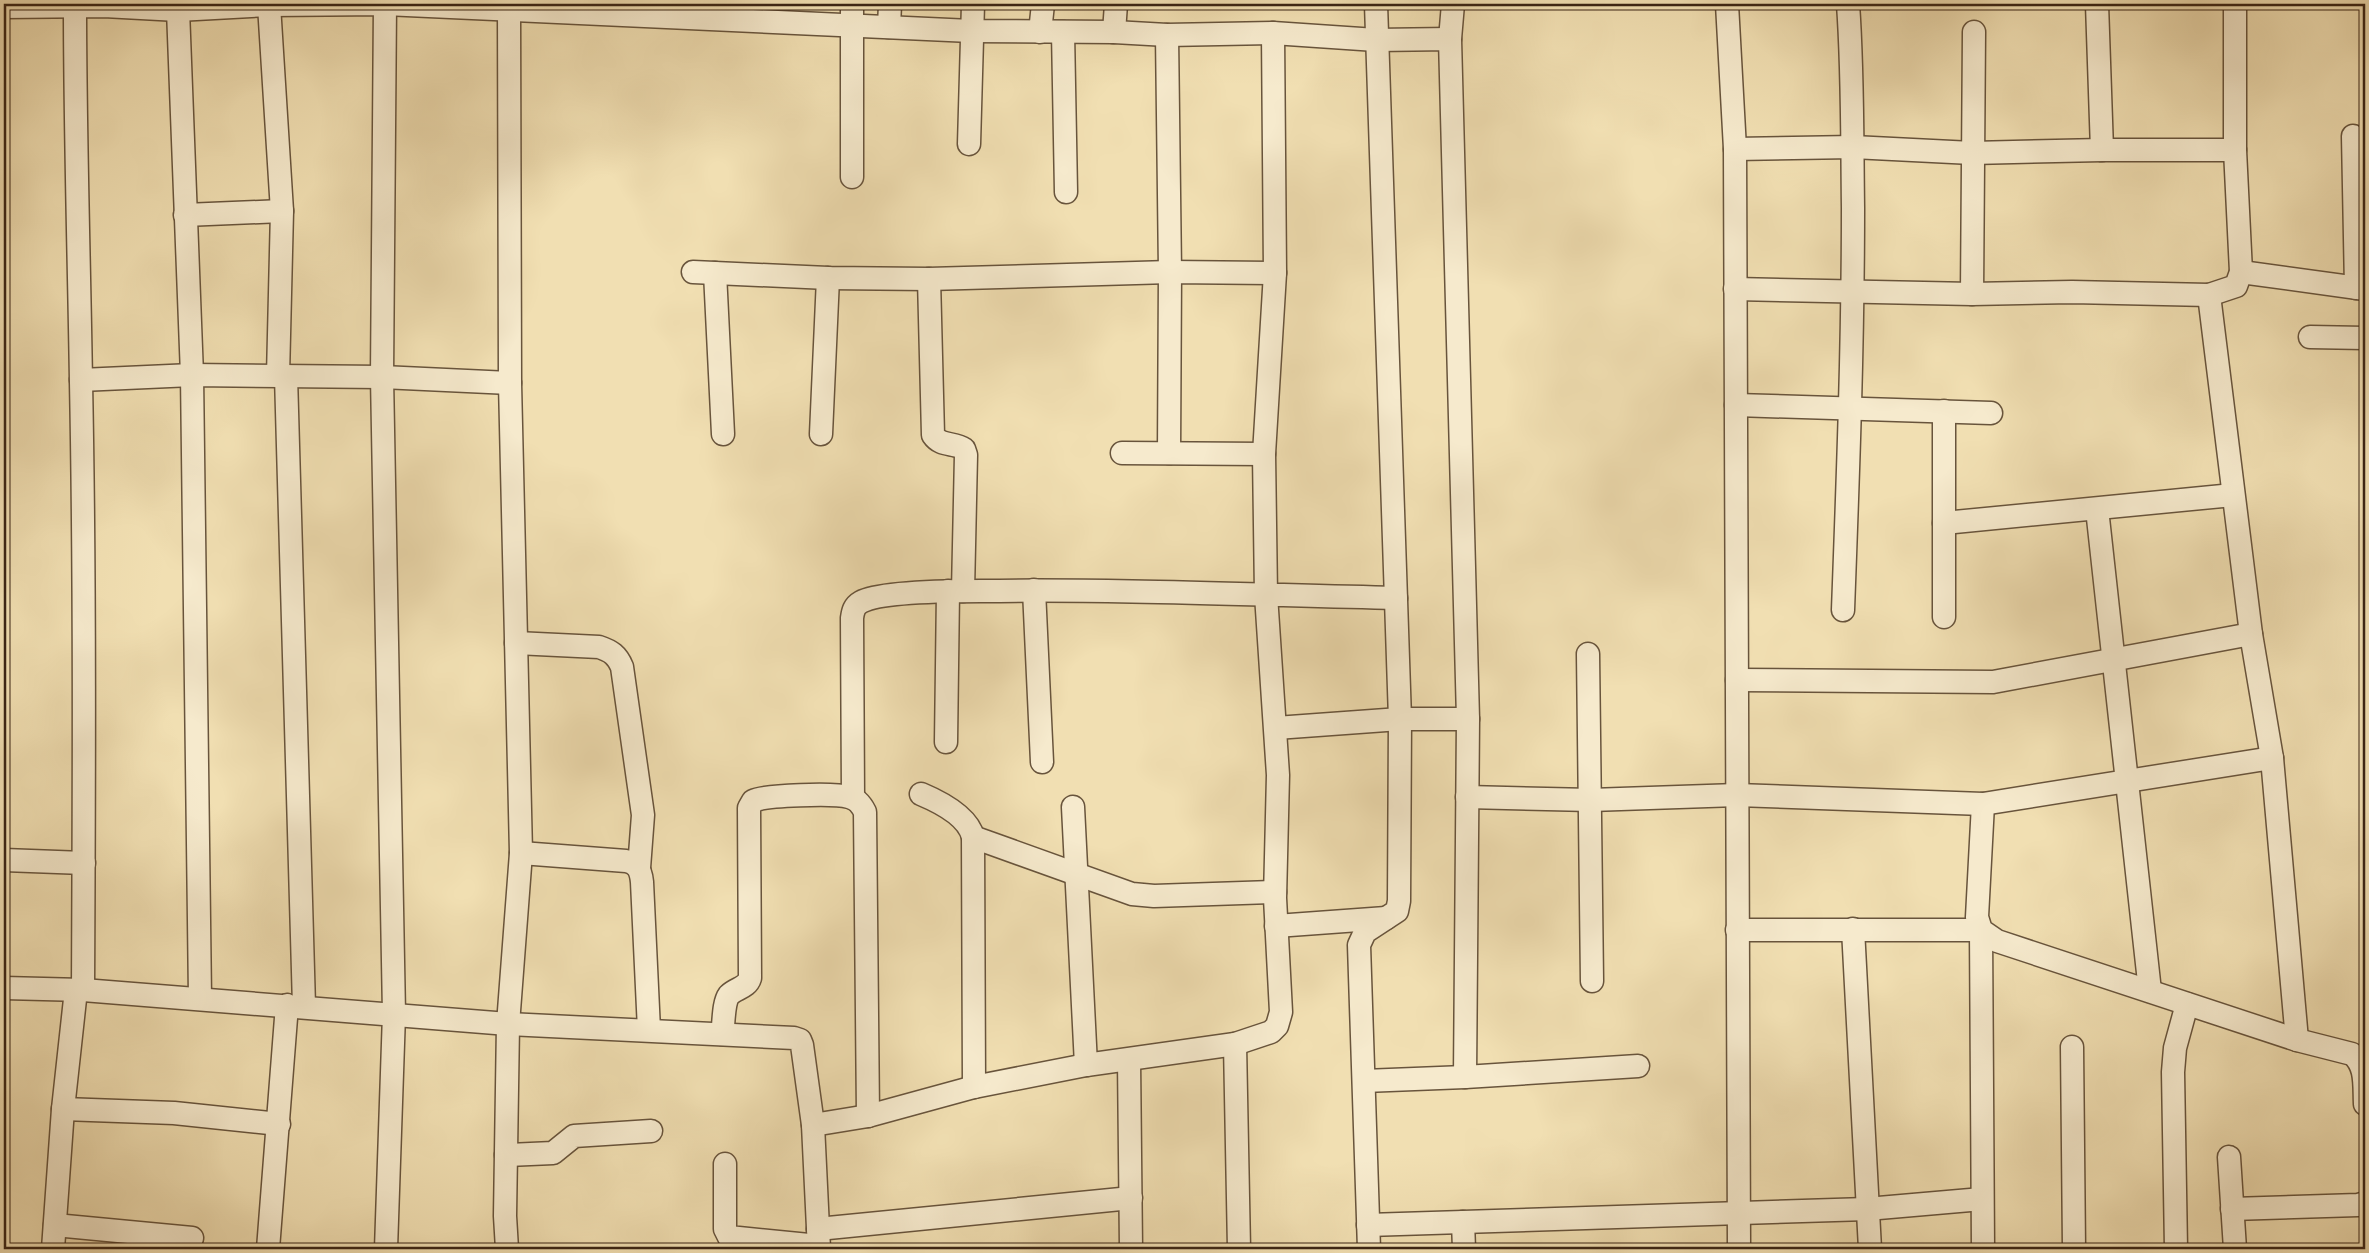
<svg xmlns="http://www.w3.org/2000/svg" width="2369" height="1253" viewBox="0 0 2369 1253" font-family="'Old Standard TT',serif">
	<rect width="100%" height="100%" fill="#f1dfb2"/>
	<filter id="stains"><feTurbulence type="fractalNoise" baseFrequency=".004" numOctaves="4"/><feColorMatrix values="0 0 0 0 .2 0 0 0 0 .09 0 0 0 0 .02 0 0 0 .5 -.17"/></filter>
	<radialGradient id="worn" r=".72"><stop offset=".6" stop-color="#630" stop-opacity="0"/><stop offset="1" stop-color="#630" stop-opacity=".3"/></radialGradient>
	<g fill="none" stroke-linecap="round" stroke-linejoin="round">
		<defs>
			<g id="street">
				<polyline points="385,4 971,31 1114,32 1167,35 1273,33 1376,40 1450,39 1468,719 1465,1077"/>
				<polyline points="1727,4 1735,149 1739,1249"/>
				<polyline points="2097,4 2102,150"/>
				<polyline points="269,5 282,211 278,376"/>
				<path d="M75 6C75 131 79 256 81 382 85 584 84 787 83 990"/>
				<polyline points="4,7 104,6 178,10 269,5 385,4 382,377 394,1014 386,1249"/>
				<polyline points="178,10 192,375 200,998"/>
				<polyline points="889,27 890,4"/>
				<polyline points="1040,32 1043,4"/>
				<polyline points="1063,32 1066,192"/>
				<polyline points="1114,32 1116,4"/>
				<polyline points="1167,35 1170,272 1169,453"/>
				<polyline points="1450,39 1453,4"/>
				<polyline points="2353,136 2356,288"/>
				<polyline points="969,144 973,4"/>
				<polyline points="1735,149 1853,147 1972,153 2102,150 2235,150"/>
				<polyline points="852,177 852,4"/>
				<polyline points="185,215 282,211"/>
				<polyline points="693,272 828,278 929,279 1170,272 1275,273"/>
				<polyline points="2241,272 2365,289"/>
				<polyline points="715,273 723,434"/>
				<path d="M929 279 933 435C941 447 954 442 964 449L966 455 963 591"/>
				<polyline points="1735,289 1972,294 2072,292 2209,295 2236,286 2241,272 2235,150 2235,4"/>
				<polyline points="1972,294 1974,32"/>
				<polyline points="2209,295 2251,634 2272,758 2297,1040"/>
				<polyline points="2310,337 2365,338"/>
				<polyline points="286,376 304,1006"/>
				<polyline points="81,380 192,375 382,377 510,383"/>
				<polyline points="1736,405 1991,413"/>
				<polyline points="821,434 828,278"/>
				<polyline points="1122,453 1264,454"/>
				<polyline points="2097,509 2150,991"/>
				<polyline points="1944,523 2233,495"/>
				<polyline points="1034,590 1042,762"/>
				<path d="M1843 610C1848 476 1853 343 1853 208 1852 140 1853 72 1848 4"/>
				<polyline points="1944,617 1944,411"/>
				<path d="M516 643 599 647C611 651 617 655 622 667L643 815 639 868"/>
				<polyline points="1588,654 1592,981"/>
				<polyline points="1737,680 1993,682 2251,634"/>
				<polyline points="1276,728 1400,719 1468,719"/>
				<polyline points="946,742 948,591"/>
				<path d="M921 794C940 802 968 816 973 837L974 1087"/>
				<polyline points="1467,797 1591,800 1737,795 1983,804 2272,758"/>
				<path d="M853 798 852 618C853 611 854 606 861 602 881 591 956 591 981 591 1119 589 1258 595 1396 598"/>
				<path d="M1983 804 1977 917 1981 930 1997 941 2297 1040 2352 1054C2367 1066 2364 1086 2365 1104"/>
				<polyline points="1073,807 1086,1065"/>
				<polyline points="973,837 1132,894 1154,896 1275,892"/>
				<path d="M521 853 626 861C638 863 641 871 642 882L649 1030"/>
				<polyline points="4,860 84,863"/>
				<polyline points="1276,926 1386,918"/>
				<polyline points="1853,929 1870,1249"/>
				<polyline points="1737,930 1981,930 1983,1249"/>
				<polyline points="4,988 83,990 508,1024 794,1038 800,1040 802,1045 813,1125 819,1249"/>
				<path d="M722 1034C724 1024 723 1003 729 995 736 988 747 988 750 978L749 808 753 801C765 795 834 793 849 797 857 799 861 804 865 812L868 1116"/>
				<polyline points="1235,1044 1239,1249"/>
				<polyline points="2072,1047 2074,1249"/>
				<polyline points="1129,1060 1131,1249"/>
				<polyline points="1364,1081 1465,1077 1638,1066"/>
				<polyline points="63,1109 174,1113 279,1124"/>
				<polyline points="813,1125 868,1116 974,1087 1086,1065 1235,1044 1271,1032 1277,1026 1281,1012 1275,898 1278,775 1266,595 1264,454 1275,273 1273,33"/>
				<polyline points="506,1155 553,1153 574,1136 651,1131"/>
				<polyline points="2229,1157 2235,1249"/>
				<polyline points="725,1164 725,1229 729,1237 819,1246"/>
				<polyline points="2232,1209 2358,1205 2365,1203"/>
				<polyline points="1463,1222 1464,1249"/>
				<polyline points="55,1225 192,1238"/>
				<polyline points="1368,1225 1867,1209 1982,1199"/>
				<polyline points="818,1229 1131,1198"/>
				<polyline points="53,1249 63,1109 76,990"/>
				<polyline points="268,1249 287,1005"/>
				<polyline points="507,1249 505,1216 508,1024 521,853 510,383 509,8"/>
				<polyline points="1369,1249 1359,945 1365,932 1397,911 1399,901 1400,719 1376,4"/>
				<polyline points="2176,1249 2173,1072 2175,1048 2187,1004"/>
			</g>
		</defs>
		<use href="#street" stroke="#68543c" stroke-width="25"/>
		<use href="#street" stroke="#f6eacd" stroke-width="22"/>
	</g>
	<rect width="2369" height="1253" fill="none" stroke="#f1dfb2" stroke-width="20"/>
	<rect x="5" y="5" width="2359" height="1243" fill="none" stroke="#3b2515" stroke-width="2.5"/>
	<rect x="10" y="10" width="2349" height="1233" fill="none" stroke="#3b2515"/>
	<rect width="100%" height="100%" filter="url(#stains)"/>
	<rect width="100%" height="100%" fill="url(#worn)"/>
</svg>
